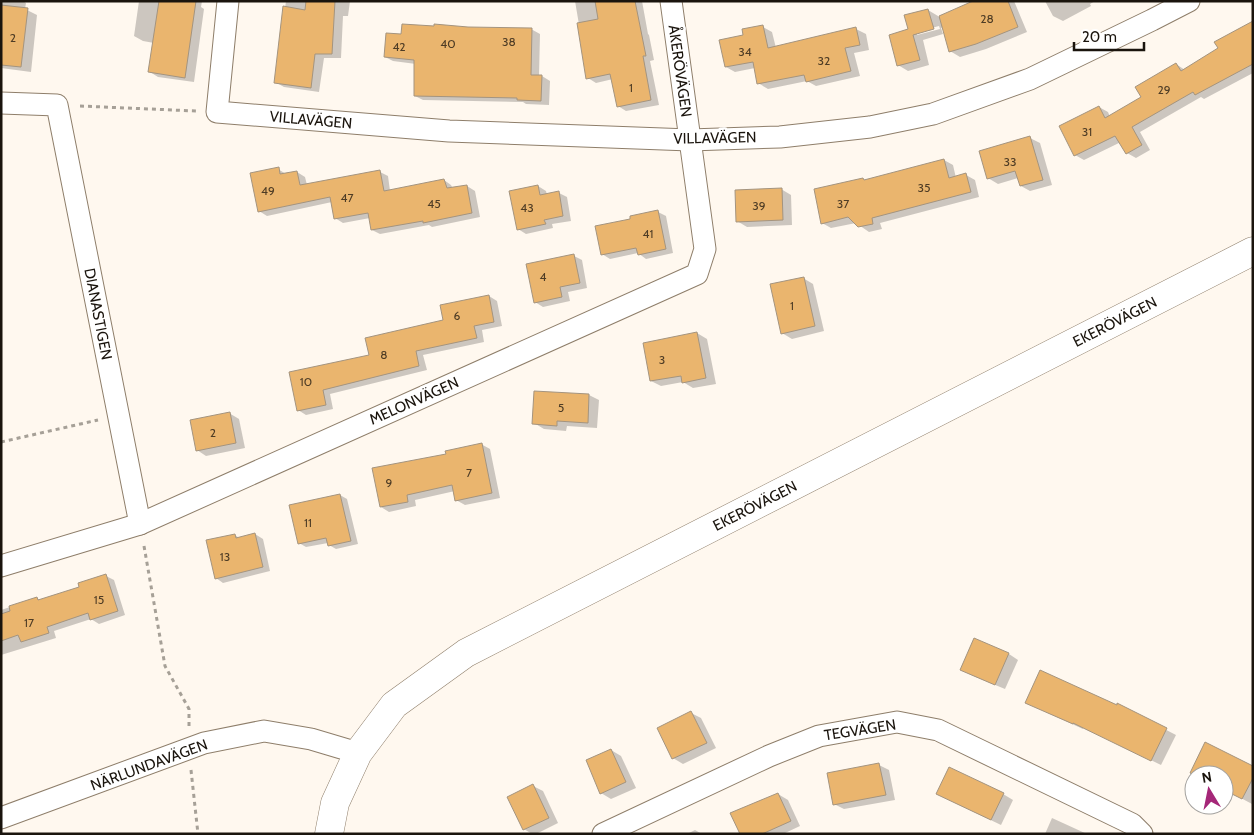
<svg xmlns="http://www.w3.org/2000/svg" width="1254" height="835" viewBox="0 0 1254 835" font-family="Cabin,sans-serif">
	<rect width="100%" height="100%" fill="#fff8ef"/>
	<g fill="#0003" fill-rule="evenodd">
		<polygon points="1,1 23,1 26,3 25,9 37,15 31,72 1,68"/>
		<polygon points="139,1 202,1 201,7 204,9 194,82 158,77 150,72 154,43 143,41 134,36"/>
		<polygon points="286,1 350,1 348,16 343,16 341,58 324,58 319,92 284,87 275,82"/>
		<polygon points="575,1 642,1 648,34 649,35 654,60 650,61 659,105 626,111 618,106 613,79 596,83 588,78"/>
		<path d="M977 1H1014L1027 32 986 49 960 57 950 51 944 27 941 28 943 34 923 40 929 65 908 71 898 65 910 30 928 10 938 16V17ZM939 26 940 29 917 35V32Z"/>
		<polygon points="1045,1 1095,1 1090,4 1091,6 1063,21 1053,16"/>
		<polygon points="1253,23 1253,73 1204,99 1201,97 1140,132 1150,150 1136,158 1127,153 1121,142 1084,160 1075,155 1099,107 1108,112 1110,117 1143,98 1176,64 1185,70 1220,49"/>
		<polygon points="763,27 772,32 776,48 856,29 866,34 869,50 854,53 860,76 816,86 807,81 768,89 758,83 755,68 735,72 726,67 745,36"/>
		<polygon points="468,28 531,29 540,34 539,76 542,76 550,81 549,105 526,104 523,102 423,100 415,96 416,64 393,61 385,57 402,36"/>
		<polygon points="1030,138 1040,143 1052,185 1030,191 1021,186 1018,178 998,184 988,178"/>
		<polygon points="944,160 953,165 956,178 966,175 975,180 979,197 880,223 882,229 869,232 856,223 831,228 822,223 865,181"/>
		<polygon points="278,169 286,174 297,172 305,177 307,185 380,172 388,176 390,191 444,180 451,185 453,189 467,186 475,191 480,217 432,227 429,225 380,234 372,230 370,218 343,223 335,218 332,202 267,216 259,211"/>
		<polygon points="538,186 546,191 547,195 559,193 567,197 571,221 552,224 553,228 526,234 518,229"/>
		<polygon points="781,189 791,195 792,225 747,227 737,221"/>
		<polygon points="658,212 666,216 673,253 646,259 638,253 610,259 602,254 632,220"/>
		<polygon points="574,256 582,260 587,288 568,292 570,301 543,307 535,302"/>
		<polygon points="803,278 813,284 824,331 792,339 782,333"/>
		<polygon points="489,296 497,301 502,326 482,330 484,342 423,355 427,370 330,394 333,409 306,415 298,410 291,373 370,356 445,321"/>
		<polygon points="697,333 707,339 716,384 693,388 683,382 661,386 651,381"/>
		<polygon points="589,395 599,400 597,428 567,426 566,431 544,429 534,423"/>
		<polygon points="229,413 239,419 245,448 206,456 197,450"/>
		<polygon points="481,444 490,449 500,498 465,505 456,500 455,491 415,500 416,506 389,512 381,507 447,455"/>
		<polygon points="340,495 347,499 358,544 336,549 329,545 328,543 306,547 299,543"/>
		<polygon points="255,534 263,539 270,571 223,583 216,578 235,535 239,538"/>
		<polygon points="106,576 114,580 125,615 99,624 91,619 54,631 56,638 1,655 1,610 37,598 41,601 81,588"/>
		<polygon points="974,639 1009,654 1018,660 1005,689 971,675 961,669"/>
		<polygon points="1118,705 1176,735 1161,765 1083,727 1083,729 1037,708 1117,706"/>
		<polygon points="691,713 701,718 716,748 683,764 673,758"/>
		<polygon points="611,750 621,756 636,788 611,799 601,793"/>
		<polygon points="879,765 889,770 895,800 844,809 834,804"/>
		<polygon points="1253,767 1252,804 1224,789 1224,775 1195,775"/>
		<polygon points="533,786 543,791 558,823 536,834 532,834 524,829"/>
		<polygon points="778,794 788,800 800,826 783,834 741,834"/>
		<polygon points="1003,794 1013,800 1001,825 947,799"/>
		<polygon points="1052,818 1087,834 1045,834"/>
		<polygon points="695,830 702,834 687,834"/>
	</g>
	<g fill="#eab56e" stroke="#a4947f">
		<polygon points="159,1 196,1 185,78 148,72"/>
		<polygon points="306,1 335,1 332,54 315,54 311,88 274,83 283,6 305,10"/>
		<polygon points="595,1 635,1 646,56 643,56 651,100 617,107 610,74 586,79 577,23 598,19"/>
		<polygon points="973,1 1008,1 1018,27 976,44 949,52 939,16"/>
		<polygon points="1,5 28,8 21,67 1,65"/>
		<polygon points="928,9 934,29 913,35 920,60 897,66 889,35 908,29 904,15"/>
		<polygon points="1253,21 1253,64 1195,95 1193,92 1132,127 1142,145 1126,154 1115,136 1074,156 1059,126 1099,106 1105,118 1141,97 1135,87 1176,63 1181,71 1218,48 1214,42"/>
		<polygon points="402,24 434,26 434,24 468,27 532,28 531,75 542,75 541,101 517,100 517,98 414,96 414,60 384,57 386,33 401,34"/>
		<polygon points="763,25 768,48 856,27 860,45 845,48 851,71 806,82 804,75 757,84 753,62 725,67 719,40 743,35 742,29"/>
		<polygon points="1030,136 1043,180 1020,186 1015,171 987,179 979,151"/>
		<polygon points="944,159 949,178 966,173 971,192 872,218 873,224 858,227 848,217 821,224 814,189 863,178 864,180"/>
		<polygon points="279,167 280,174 297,171 300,185 380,170 384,191 444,179 447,188 467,185 472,213 423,223 423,221 371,230 368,213 334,219 330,197 258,212 250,173"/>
		<polygon points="538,185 540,195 559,191 563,216 544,220 546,224 517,230 509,191"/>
		<polygon points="782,188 783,220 736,222 735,190"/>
		<polygon points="658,210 666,249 638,255 636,248 601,255 595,226 630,219 630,216"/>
		<polygon points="574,254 580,283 560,287 562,297 534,303 526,264"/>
		<polygon points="804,277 815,326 781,334 770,284"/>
		<polygon points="489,295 494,322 474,326 477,338 416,351 419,366 323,390 326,405 297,411 289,372 369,355 365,338 443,320 440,305"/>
		<polygon points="697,332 706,378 682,383 681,376 650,381 643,343"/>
		<polygon points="534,391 589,394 588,423 557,421 557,426 532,424"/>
		<polygon points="230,412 236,443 196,451 190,420"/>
		<polygon points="482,443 492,493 455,501 452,485 407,495 408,502 380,507 372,468 446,454 445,451"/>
		<polygon points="340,494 351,541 328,546 326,538 298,544 289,505"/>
		<polygon points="255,533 263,567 215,579 206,540 235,534 236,538"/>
		<polygon points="106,574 118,611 90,620 88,613 47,627 49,633 21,642 18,635 1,641 1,614 10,611 9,606 37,597 38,600 79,587 78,583"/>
		<polygon points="974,638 1009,653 995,685 960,670"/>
		<polygon points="1040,670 1117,705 1117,703 1167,728 1151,761 1073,723 1073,724 1025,703"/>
		<polygon points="691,711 707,743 672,759 657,728"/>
		<polygon points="1205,742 1253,766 1253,778 1242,799 1224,790 1224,775 1194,775 1190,773"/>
		<polygon points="611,749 626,782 600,794 586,760"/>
		<polygon points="879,763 886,795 833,805 827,773"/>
		<polygon points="949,767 1004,793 991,820 936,794"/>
		<polygon points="533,784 549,818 523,830 507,797"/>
		<polygon points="778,793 791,821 762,834 740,834 730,813"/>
	</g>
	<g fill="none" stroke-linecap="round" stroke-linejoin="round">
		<defs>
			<g id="street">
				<polyline points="228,1 217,112 449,131 690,140 780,137 870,127 933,114 1030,79 1152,20 1189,1"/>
				<polyline points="1,103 57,105 140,524"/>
				<polyline points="1,566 140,524 697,274 705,249 671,1"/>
				<polyline points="1,818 204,743 264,731 311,739 358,753"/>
				<polyline points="603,834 769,756 819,736 897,722 938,730 1132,824 1142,834"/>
			</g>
			<polyline id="secondary" points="329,834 335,803 358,753 394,705 466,653 1253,251"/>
		</defs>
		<use href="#street" stroke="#8e7e6a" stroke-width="23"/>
		<use href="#secondary" stroke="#8e7e6a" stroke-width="29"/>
		<g stroke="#a6a097" stroke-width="3" stroke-dasharray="4 4" stroke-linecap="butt">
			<polyline points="80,106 196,111"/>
			<polyline points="1,442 98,420"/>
			<polyline points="144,546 165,666 189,709 189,726"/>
			<polyline points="191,770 198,834"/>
		</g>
		<use href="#street" stroke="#fff" stroke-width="21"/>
		<use href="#secondary" stroke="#fff" stroke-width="28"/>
	</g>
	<g text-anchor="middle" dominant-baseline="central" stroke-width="5" stroke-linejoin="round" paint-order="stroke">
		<g font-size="12" fill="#4e3c25">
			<text x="987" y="18">28</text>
			<text x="13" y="37">2</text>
			<text x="509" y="41">38</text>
			<text x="448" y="43">40</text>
			<text x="399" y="46">42</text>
			<text x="745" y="51">34</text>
			<text x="824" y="60">32</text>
			<text x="631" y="87">1</text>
			<text x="1164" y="89">29</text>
			<text x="1087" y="131">31</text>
			<text x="1010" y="161">33</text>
			<text x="924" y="187">35</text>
			<text x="268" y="190">49</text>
			<text x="347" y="197">47</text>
			<text x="434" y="203">45</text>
			<text x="843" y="203">37</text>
			<text x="759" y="205">39</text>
			<text x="527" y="207">43</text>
			<text x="648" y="233">41</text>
			<text x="543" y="276">4</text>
			<text x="792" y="305">1</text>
			<text x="457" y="315">6</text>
			<text x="384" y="354">8</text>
			<text x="662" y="359">3</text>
			<text x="306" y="381">10</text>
			<text x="561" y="407">5</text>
			<text x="213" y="432">2</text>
			<text x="469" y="472">7</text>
			<text x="389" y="482">9</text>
			<text x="308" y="522">11</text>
			<text x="225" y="556">13</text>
			<text x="99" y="599">15</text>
			<text x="29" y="622">17</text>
		</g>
		<g font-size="15" fill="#1a140d" stroke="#fff">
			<text transform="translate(680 71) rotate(82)">ÅKERÖVÄGEN</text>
			<text transform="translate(311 120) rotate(5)">VILLAVÄGEN</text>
			<text transform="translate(715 138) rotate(-1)">VILLAVÄGEN</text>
			<text transform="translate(98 314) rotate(79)">DIANASTIGEN</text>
			<text transform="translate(1115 322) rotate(-27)">EKERÖVÄGEN</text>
			<text transform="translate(414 401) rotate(-24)">MELONVÄGEN</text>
			<text transform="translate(755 506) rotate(-27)">EKERÖVÄGEN</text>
			<text transform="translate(860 730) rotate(-9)">TEGVÄGEN</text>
			<text transform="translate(149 765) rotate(-20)">NÄRLUNDAVÄGEN</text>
		</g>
	</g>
	<rect width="1254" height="835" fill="none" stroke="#1a140d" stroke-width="5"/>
	<g transform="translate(1209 790) rotate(350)"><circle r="24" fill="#ffffff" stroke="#a3a19e"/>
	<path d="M0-4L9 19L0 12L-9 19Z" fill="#a52778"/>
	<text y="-8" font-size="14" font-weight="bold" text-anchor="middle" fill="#1a140d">N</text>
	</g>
	<path d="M1074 42v8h70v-8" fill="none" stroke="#1a140d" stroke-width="2.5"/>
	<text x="1082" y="42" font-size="15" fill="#1a140d" stroke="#ffffff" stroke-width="4" paint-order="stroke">20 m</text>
</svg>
